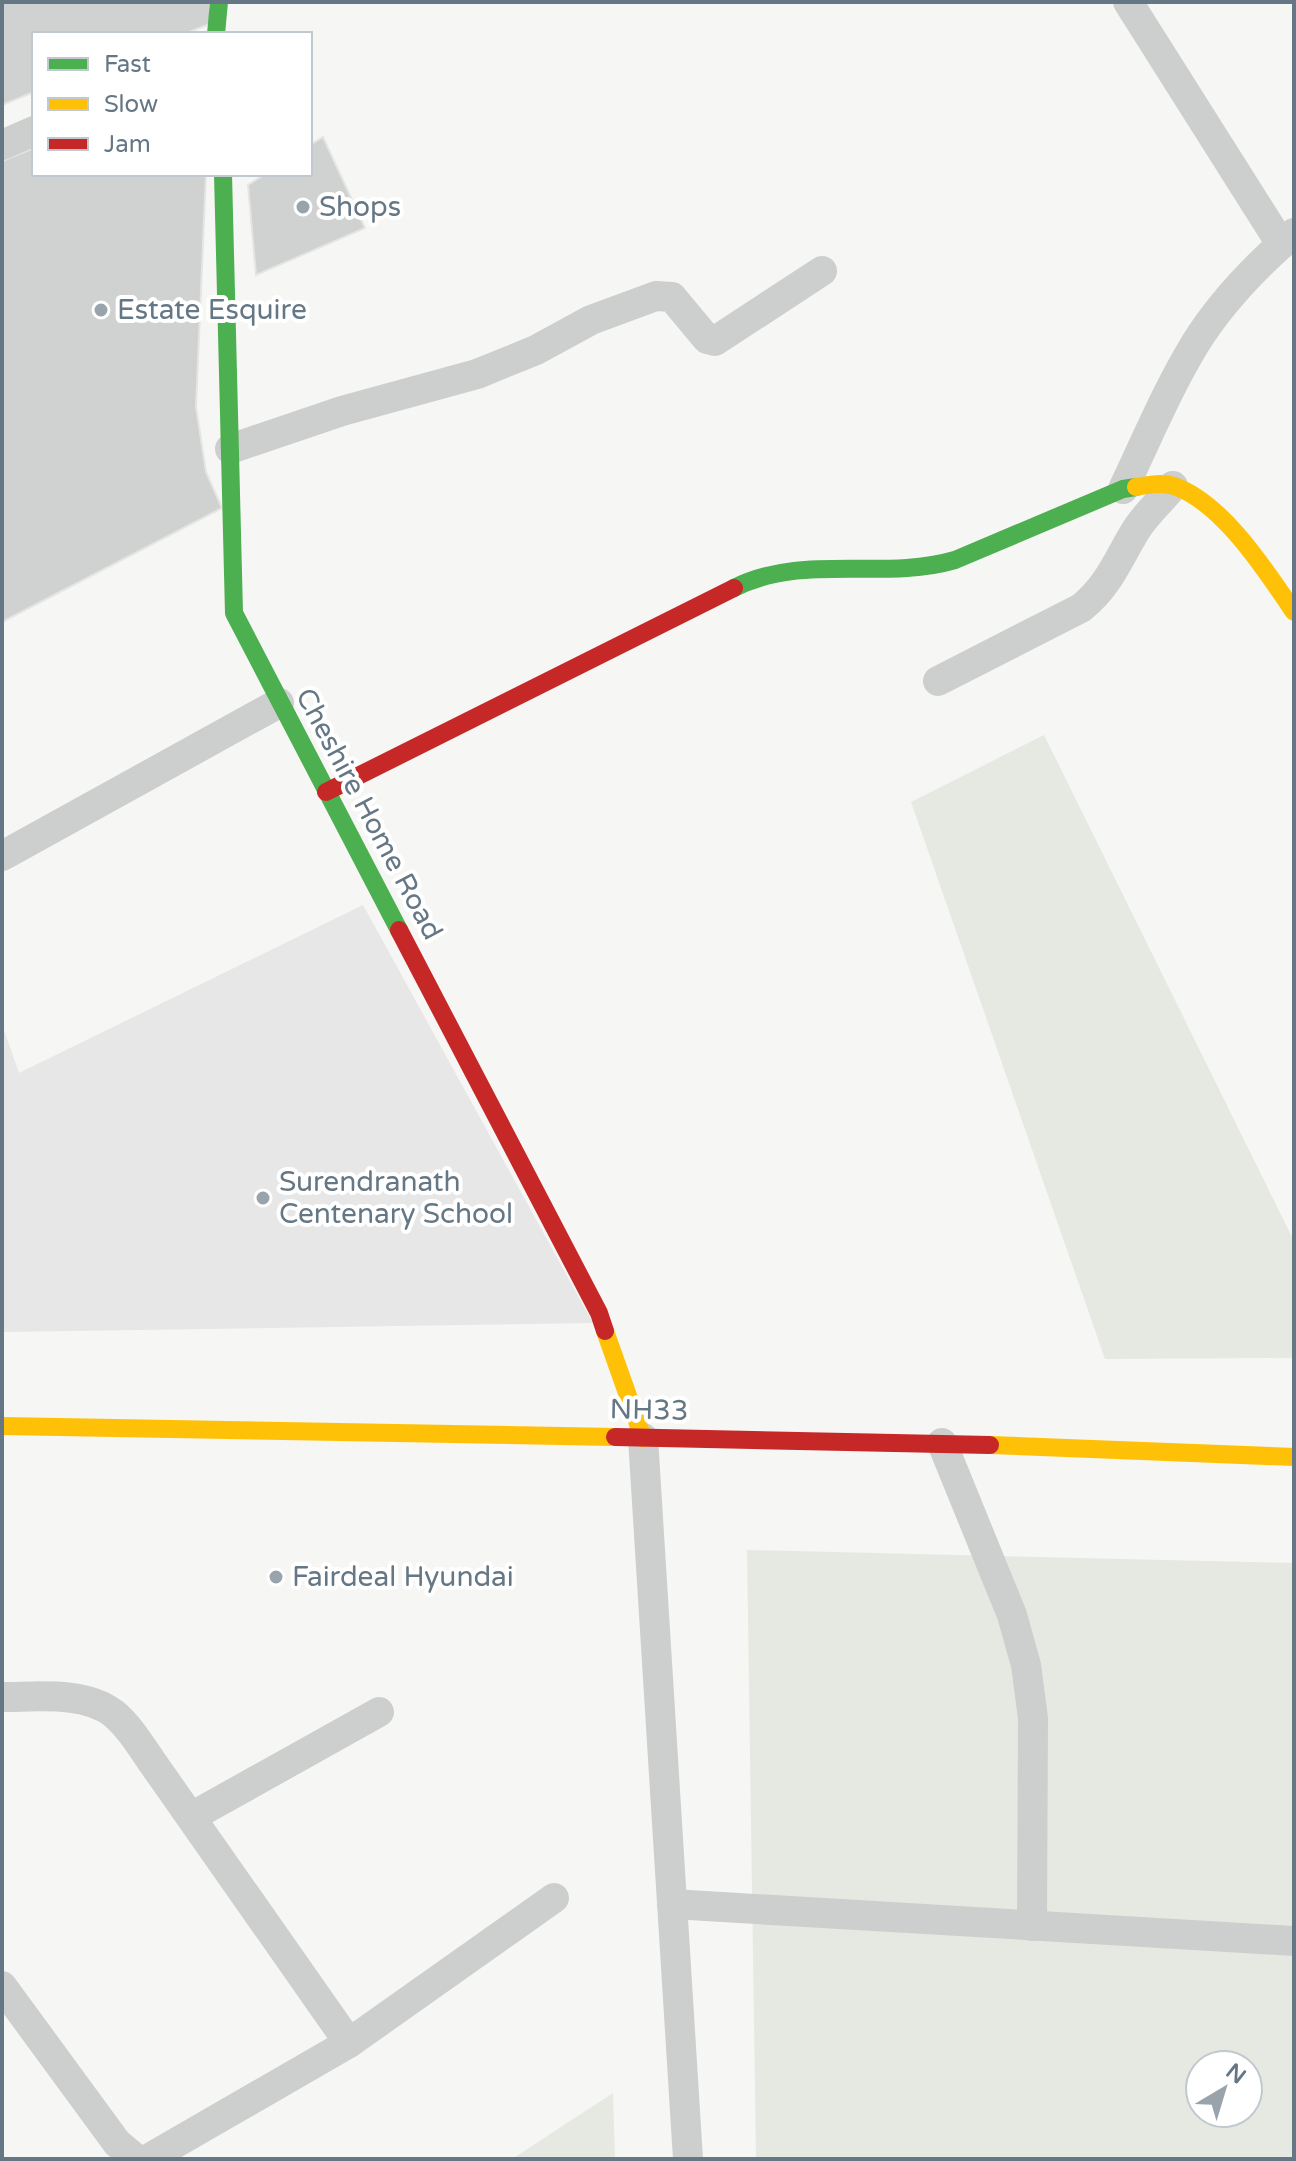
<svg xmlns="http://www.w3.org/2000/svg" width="1296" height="2161" viewBox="0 0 1296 2161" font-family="'Varela Round',sans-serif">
	<rect width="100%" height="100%" fill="#f6f6f4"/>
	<polygon fill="#e6e7e6" points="363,905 593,1323 2,1332 2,1024 19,1073"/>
	<g fill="#e6e9e2" fill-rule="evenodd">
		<polygon points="1044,735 1294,1241 1294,1358 1105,1359 911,802"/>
		<path d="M747 1550 1294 1563V2159H756ZM1200 2065H1248V2113H1200Z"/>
		<polygon points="613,2093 615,2159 512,2159"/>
	</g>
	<g fill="#d0d1d1" stroke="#e5e5e4" stroke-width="2">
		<polygon points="2,2 210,2 210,24 184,34 34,34 34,92 2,105"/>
		<polygon points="323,137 365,228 256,275 248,185 265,174 310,174 310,145"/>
		<polygon points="34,148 34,174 206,174 196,407 206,472 222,508 2,622 2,161"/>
	</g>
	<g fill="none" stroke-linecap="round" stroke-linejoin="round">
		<g stroke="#cdcfcf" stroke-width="30">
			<polyline points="1128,2 1281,244"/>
			<polyline points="2,145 34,131"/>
			<polyline points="230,449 342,411 477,374 536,350 591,320 656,296 672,297 707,339 715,341 822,271"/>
			<path d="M1123 489C1146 441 1167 390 1195 344 1221 302 1257 265 1294 233"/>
			<path d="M938 681 1081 608C1109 586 1118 559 1136 530 1146 514 1161 501 1173 486"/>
			<polyline points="2,856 279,703"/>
			<polyline points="643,1438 688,2159"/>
			<polyline points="942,1443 1012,1615 1026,1665 1033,1718 1032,1926"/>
			<path d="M2 1697C37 1697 83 1691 113 1713 129 1726 141 1746 152 1762L349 2043"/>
			<polyline points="191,1817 379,1712"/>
			<polyline points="672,1904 1294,1941"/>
			<polyline points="2,1986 117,2143 136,2159"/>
			<polyline points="148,2159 349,2043 554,1898"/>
		</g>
		<g stroke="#4caf50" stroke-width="18">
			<polyline points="216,34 219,2"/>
			<polyline points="223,174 234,613 399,930"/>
			<path d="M734 588C803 553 883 581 955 560L1123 489 1136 487"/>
		</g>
		<g stroke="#ffc107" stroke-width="18">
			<path d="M1136 487C1148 485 1162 482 1174 486 1223 503 1266 571 1294 612"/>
			<polyline points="605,1331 643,1438"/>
			<polyline points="2,1426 615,1437"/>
			<polyline points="990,1445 1294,1457"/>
		</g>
		<g stroke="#c62828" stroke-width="18">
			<polyline points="326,792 734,588"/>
			<polyline points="399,930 599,1313 605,1331"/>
			<polyline points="615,1437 990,1445"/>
		</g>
	</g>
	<g fill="#98a3ac" stroke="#fff" stroke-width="3">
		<circle cx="303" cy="207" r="8"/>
		<circle cx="101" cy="310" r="8"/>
		<circle cx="263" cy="1198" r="8"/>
		<circle cx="276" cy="1577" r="8"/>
	</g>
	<g text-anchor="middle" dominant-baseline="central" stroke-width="8" stroke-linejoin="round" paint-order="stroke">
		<g font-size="28" fill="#657785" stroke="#fff" text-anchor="start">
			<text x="319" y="207">Shops</text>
			<text x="117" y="310">Estate Esquire</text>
			<text x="279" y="1182">Surendranath<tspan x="279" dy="32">Centenary School</tspan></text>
			<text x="292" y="1577">Fairdeal Hyundai</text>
		</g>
		<g font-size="28" fill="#657785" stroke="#fff">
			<text transform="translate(369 814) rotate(62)">Cheshire Home Road</text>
			<text transform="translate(649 1410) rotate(1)">NH33</text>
		</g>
	</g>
	<rect width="1296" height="2161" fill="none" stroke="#657785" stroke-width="8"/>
	<rect x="32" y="32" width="280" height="144" fill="#ffffff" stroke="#c1c9ce" stroke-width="2"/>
	<rect x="48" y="58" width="40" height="12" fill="#4caf50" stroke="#c1c9ce" stroke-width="2"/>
	<text x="104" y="72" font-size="24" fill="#657785">Fast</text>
	<rect x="48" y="98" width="40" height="12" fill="#ffc107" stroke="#c1c9ce" stroke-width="2"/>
	<text x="104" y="112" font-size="24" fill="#657785">Slow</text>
	<rect x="48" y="138" width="40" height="12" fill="#c62828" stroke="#c1c9ce" stroke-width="2"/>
	<text x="104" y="152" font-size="24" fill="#657785">Jam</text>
	<g transform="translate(1224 2089) rotate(38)"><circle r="38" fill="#ffffff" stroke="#c1c9ce" stroke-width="2"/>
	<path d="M0-6L14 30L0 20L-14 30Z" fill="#98a3ac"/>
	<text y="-12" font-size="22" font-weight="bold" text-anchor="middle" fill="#657785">N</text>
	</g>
</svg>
